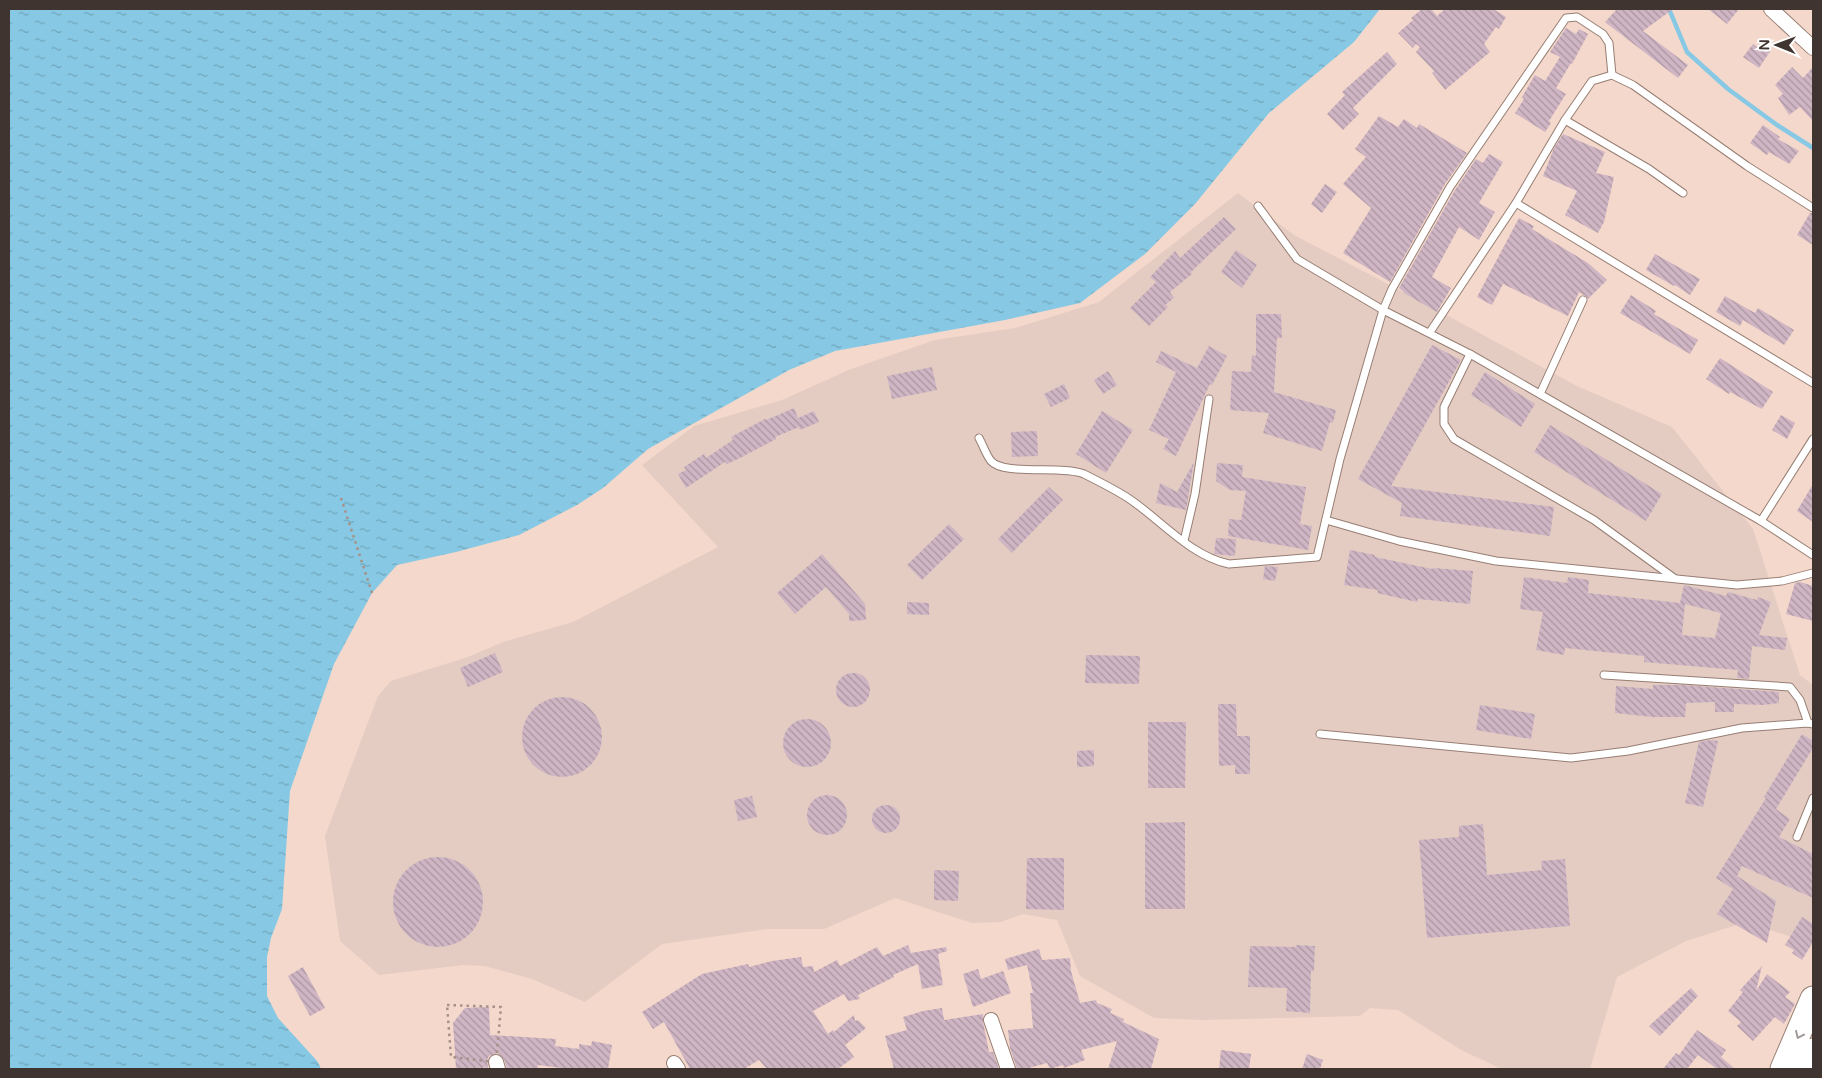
<svg xmlns="http://www.w3.org/2000/svg" width="1822" height="1078" viewBox="0 0 1822 1078" font-family="'Varela Round',sans-serif">
	<defs>
		<pattern id="water-ripples" width="26" height="14" patternUnits="userSpaceOnUse" patternTransform="scale(1.25)"><rect width="26" height="14" fill="#87c9e4"/><path d="M2 4q2-2 4 0t4 0M15 11q2-2 4 0t4 0" fill="none" stroke="#70a4b9"/></pattern>
		<pattern id="building-back-hatch" width="6" height="6" patternUnits="userSpaceOnUse" patternTransform="scale(1.25)"><rect width="6" height="6" fill="#d0b6c5"/><path d="M-1 5l2 2M0 0l6 6M5-1l2 2" fill="none" stroke="#aa95a0"/></pattern>
	</defs>
	<rect width="100%" height="100%" fill="#f4d8cb"/>
	<polygon fill="#e4ccc3" points="1238,193 1294,235 1428,305 1577,386 1672,427 1753,529 1800,675 1813,685 1813,944 1746,922 1686,941 1617,977 1590,1069 1502,1069 1461,1050 1398,1010 1370,1008 1360,1016 1202,1020 1154,1018 1080,976 1057,920 1023,914 1001,922 972,923 895,898 824,929 767,929 662,944 585,1002 532,979 485,966 464,965 379,975 340,941 325,836 378,696 391,681 468,657 503,642 573,622 718,547 642,465 694,426 782,400 851,369 935,340 1015,328 1099,302"/>
	<polygon fill="url(#water-ripples)" points="9,9 1380,9 1354,42 1269,113 1195,204 1145,254 1080,303 1005,320 835,351 789,370 648,449 603,488 577,505 519,535 456,552 397,565 372,593 334,664 290,791 282,909 271,938 267,957 267,996 278,1018 318,1062 321,1069 9,1069"/>
	<g fill="none" stroke-linecap="round" stroke-linejoin="round">
		<polyline stroke="#87c9e4" stroke-width="4.5" points="1669,9 1687,52 1728,89 1777,125 1813,148"/>
	</g>
	<g fill="url(#building-back-hatch)" fill-rule="evenodd">
		<polygon points="1422,9 1431,9 1437,16 1445,9 1493,9 1506,17 1499,29 1496,27 1484,44 1490,52 1445,90 1432,73 1434,71 1416,52 1420,47 1416,44 1413,48 1398,33 1413,20 1411,18"/>
		<polygon points="1617,9 1673,9 1643,31 1688,65 1678,78 1605,22"/>
		<polygon points="1708,9 1739,9 1727,24"/>
		<polygon points="1566,28 1576,34 1579,29 1588,34 1572,64 1571,63 1556,88 1566,94 1549,121 1551,123 1545,132 1515,113 1524,99 1522,97 1535,75 1545,81 1560,57 1550,52"/>
		<polygon points="1761,43 1771,50 1759,68 1743,57 1753,44 1757,47"/>
		<polygon points="1387,52 1397,64 1353,108 1359,114 1343,130 1327,114 1345,95 1342,92"/>
		<polygon points="1792,67 1803,78 1813,67 1813,121 1800,107 1789,115 1778,98 1783,94 1775,85"/>
		<polygon points="1379,116 1398,127 1404,119 1417,128 1419,124 1467,153 1445,184 1390,282 1343,253 1371,208 1343,184 1366,157 1355,149"/>
		<polygon points="1763,125 1780,137 1778,139 1799,151 1789,164 1769,152 1767,155 1750,143"/>
		<polygon points="1563,134 1605,152 1596,173 1614,177 1604,222 1598,233 1565,215 1577,191 1543,176 1554,148"/>
		<polygon points="1489,154 1503,162 1479,203 1495,212 1479,240 1459,227 1432,277 1451,288 1437,312 1404,293 1404,292 1399,288 1455,190 1476,159 1483,163"/>
		<polygon points="1325,184 1337,192 1322,213 1311,204"/>
		<polygon points="1810,213 1813,213 1813,245 1797,235"/>
		<polygon points="1224,217 1236,229 1191,272 1192,274 1170,292 1174,298 1165,305 1168,307 1149,326 1130,308 1156,282 1150,277 1175,251 1180,258"/>
		<polygon points="1519,218 1534,226 1532,229 1588,263 1607,280 1588,299 1587,297 1579,292 1568,316 1503,284 1492,305 1477,297"/>
		<polygon points="1236,250 1257,265 1242,288 1221,272"/>
		<polygon points="1655,254 1700,279 1690,295 1675,285 1674,286 1646,270"/>
		<polygon points="1631,295 1656,311 1654,314 1698,340 1690,354 1620,313"/>
		<polygon points="1725,296 1755,313 1758,308 1794,330 1784,345 1743,320 1740,326 1716,312"/>
		<polygon points="1256,314 1281,314 1282,338 1277,338 1274,392 1336,410 1333,423 1330,422 1322,451 1263,433 1269,413 1230,410 1232,371 1251,372 1252,355 1256,356"/>
		<polygon points="1432,345 1461,360 1391,486 1554,507 1550,536 1400,516 1402,503 1358,479"/>
		<polygon points="1209,346 1227,356 1212,385 1210,384 1176,456 1163,449 1169,439 1149,430 1176,372 1156,362 1161,351 1197,368"/>
		<polygon points="1720,358 1773,392 1762,409 1730,392 1729,394 1706,379"/>
		<polygon points="932,367 937,390 892,399 887,376"/>
		<polygon points="1108,371 1117,385 1103,394 1094,380"/>
		<polygon points="1485,372 1535,404 1521,427 1471,395"/>
		<polygon points="1064,384 1070,398 1051,407 1044,394"/>
		<polygon points="794,408 798,418 814,411 819,422 800,430 799,427 775,437 776,439 742,457 727,464 725,462 686,488 678,474 686,470 684,467 704,454 706,458 733,440 731,437 765,419 766,420"/>
		<polygon points="1102,411 1133,430 1106,473 1076,454"/>
		<polygon points="1781,415 1795,423 1787,439 1772,430"/>
		<polygon points="1550,425 1662,494 1646,521 1534,452"/>
		<polygon points="1037,431 1038,456 1012,457 1011,432"/>
		<polygon points="1194,462 1186,510 1156,503 1160,483 1177,492"/>
		<polygon points="1217,463 1243,465 1242,477 1306,487 1300,524 1312,526 1308,550 1228,536 1229,519 1241,520 1246,491 1230,490 1216,481"/>
		<polygon points="1813,484 1813,522 1797,511"/>
		<polygon points="1049,487 1063,500 1012,553 998,539"/>
		<polygon points="949,524 964,539 922,580 907,565"/>
		<polygon points="1216,538 1236,539 1235,556 1214,554"/>
		<polygon points="1350,550 1375,555 1375,557 1432,569 1433,568 1473,571 1470,604 1418,599 1417,602 1377,593 1378,590 1344,585"/>
		<polygon points="822,554 865,604 866,620 849,621 849,614 826,587 795,614 777,593"/>
		<polygon points="1265,566 1278,567 1275,581 1263,579"/>
		<path d="M1524 577 1567 583 1568 577 1589 580 1588 593 1680 603 1684 585 1726 596 1728 592 1757 600 1758 597 1771 602 1759 635 1787 638 1785 650 1752 646 1749 679 1737 678 1738 670 1644 662V656L1565 648 1564 655 1536 650 1543 612 1520 609ZM1685 604 1721 613 1715 638 1682 635Z"/>
		<polygon points="1800,582 1813,586 1813,621 1786,614 1795,583"/>
		<polygon points="907,602 929,603 929,615 907,614"/>
		<polygon points="495,653 503,672 468,687 460,668"/>
		<polygon points="1086,655 1140,656 1139,684 1085,683"/>
		<circle cx="853" cy="690" r="17"/>
		<polygon points="1653,685 1683,685 1779,692 1779,703 1763,705 1734,704 1734,712 1715,712 1715,702 1686,703 1685,717 1653,717 1615,713 1616,686 1653,689"/>
		<circle cx="562" cy="737" r="40"/>
		<polygon points="1218,704 1236,704 1237,736 1250,736 1250,774 1235,774 1235,765 1219,766"/>
		<polygon points="1480,705 1535,714 1531,739 1476,730"/>
		<circle cx="807" cy="743" r="24"/>
		<polygon points="1148,722 1186,722 1185,788 1148,788"/>
		<polygon points="1802,734 1813,741 1813,748 1776,809 1790,819 1779,837 1813,854 1813,898 1742,866 1737,876 1776,901 1767,943 1717,914 1733,889 1716,878 1766,798 1764,797"/>
		<polygon points="1711,740 1718,741 1703,807 1685,803 1699,742"/>
		<polygon points="1094,750 1094,766 1077,767 1077,751"/>
		<circle cx="827" cy="815" r="20"/>
		<polygon points="752,796 757,817 738,821 734,800"/>
		<circle cx="886" cy="819" r="14"/>
		<polygon points="1185,822 1185,909 1145,909 1145,823"/>
		<polygon points="1483,824 1487,875 1542,870 1541,861 1565,859 1570,926 1427,938 1419,840 1459,837 1459,826"/>
		<circle cx="438" cy="902" r="45"/>
		<polygon points="1027,858 1064,858 1064,910 1026,909"/>
		<polygon points="934,870 959,871 958,901 934,900"/>
		<polygon points="1802,917 1813,924 1813,942 1802,960 1792,953 1794,950 1785,945"/>
		<polygon points="908,945 911,953 946,947 947,951 938,954 943,985 922,989 918,964 893,975 894,977 858,995 860,999 848,1001 844,994 813,1011 828,1034 833,1030 834,1032 854,1015 855,1021 858,1020 866,1028 845,1045 854,1057 838,1069 767,1069 759,1060 744,1069 690,1069 664,1022 653,1029 642,1012 702,974 748,964 749,967 772,961 801,957 803,967 813,966 814,972 837,960 840,966 877,947 883,956"/>
		<polygon points="1296,945 1315,946 1314,971 1311,971 1310,1013 1286,1011 1287,988 1248,987 1250,946 1296,947"/>
		<polygon points="1039,949 1042,960 1070,958 1071,971 1080,1003 1096,1000 1097,1003 1112,1009 1110,1013 1124,1019 1123,1022 1159,1039 1151,1069 1108,1069 1117,1041 1081,1050 1085,1060 1064,1068 1063,1065 1050,1069 1047,1063 1025,1069 1017,1069 1010,1048 1008,1030 1033,1028 1030,993 1033,993 1027,965 1008,970 1005,959"/>
		<polygon points="1762,966 1756,991 1767,974 1790,992 1785,997 1795,1004 1784,1024 1775,1017 1753,1041 1737,1026 1741,1022 1728,1011 1743,992 1740,990"/>
		<polygon points="303,967 325,1008 310,1016 288,976"/>
		<polygon points="978,969 981,979 1003,971 1011,993 973,1007 963,974"/>
		<polygon points="1691,988 1698,996 1660,1036 1649,1026"/>
		<polygon points="489,1007 490,1035 556,1039 555,1046 579,1049 579,1044 591,1046 592,1041 612,1045 608,1069 569,1069 538,1065 538,1069 507,1069 504,1059 498,1053 489,1056 487,1060 488,1068 483,1067 483,1069 456,1069 453,1023 465,1008"/>
		<polygon points="942,1008 944,1020 983,1014 983,1022 989,1052 993,1052 999,1069 894,1069 885,1036 907,1030 903,1017 923,1011"/>
		<polygon points="1697,1030 1726,1050 1721,1057 1735,1069 1717,1069 1698,1055 1687,1069 1663,1069 1676,1053 1679,1055"/>
		<polygon points="1221,1050 1251,1054 1249,1069 1219,1069"/>
		<polygon points="1307,1054 1323,1060 1320,1069 1302,1069"/>
	</g>
	<g fill="none" stroke-linecap="round" stroke-linejoin="round">
		<defs>
			<g id="lane">
				<polyline points="1565,120 1649,169 1683,193"/>
				<polyline points="1516,203 1813,383"/>
				<polyline points="1258,206 1297,259 1383,310 1470,354 1761,521 1813,555"/>
				<polyline points="1430,332 1516,203 1565,120 1592,81 1612,75 1633,85 1747,166 1813,208"/>
				<polyline points="1470,354 1444,407 1444,424 1454,439 1594,520 1674,578"/>
				<polyline points="1540,394 1583,300"/>
				<path d="M979 438C983 445 986 455 991 461 1004 476 1062 465 1084 474 1098 481 1114 489 1128 498 1160 519 1190 556 1229 564L1317 557 1340 459 1383 310 1392 289 1450 187 1566 18 1577 17 1603 34 1609 43 1612 75"/>
				<polyline points="1326,520 1399,541 1496,561 1737,585 1782,581 1813,573"/>
				<polyline points="1761,521 1813,439"/>
				<polyline points="1184,541 1195,494 1209,399"/>
				<polyline points="1604,675 1790,687 1800,700 1808,723"/>
				<polyline points="1320,734 1571,758 1628,751 1742,728 1808,723 1813,724"/>
				<polyline points="1797,837 1813,798"/>
			</g>
			<g id="street">
				<polyline points="1771,9 1813,48"/>
				<polyline points="991,1020 1008,1069"/>
				<polyline points="496,1062 498,1069"/>
				<polyline points="674,1063 678,1069"/>
			</g>
			<g id="highway">
				<polyline points="1783,1069 1813,999"/>
				<polyline points="1804,1069 1813,1051"/>
			</g>
		</defs>
		<use href="#lane" stroke="#977e73" stroke-width="9"/>
		<use href="#street" stroke="#977e73" stroke-width="16"/>
		<use href="#highway" stroke="#977e73" stroke-width="27"/>
		<g stroke="#a69188" stroke-width="2.5" stroke-dasharray="2.5 4" stroke-linecap="butt">
			<polyline points="341,498 372,593"/>
			<polygon points="447,1005 501,1007 496,1062 451,1057"/>
		</g>
		<use href="#lane" stroke="#fff" stroke-width="7"/>
		<use href="#street" stroke="#fff" stroke-width="14"/>
		<use href="#highway" stroke="#fff" stroke-width="25"/>
	</g>
	<defs><path id="oneway-chevron" d="M-2-3.5L2.5 0L-2 3.5" fill="none" stroke-width="1.6" stroke-linecap="round" stroke-linejoin="round" transform="scale(1.25)"/></defs>
	<use stroke="#9f9a97" href="#oneway-chevron" transform="translate(1799 1035) rotate(115)"/>
	<rect width="1822" height="1078" fill="none" stroke="#3f342f" stroke-width="20"/>
	<g transform="translate(1777 45) rotate(271)" stroke="#ffffff" stroke-width="4" paint-order="stroke">
	<path d="M0-4L9 19L0 12L-9 19Z" fill="#3f342f"/>
	<text y="-8" font-size="14" font-weight="bold" text-anchor="middle" fill="#3f342f">N</text>
	</g>
</svg>
